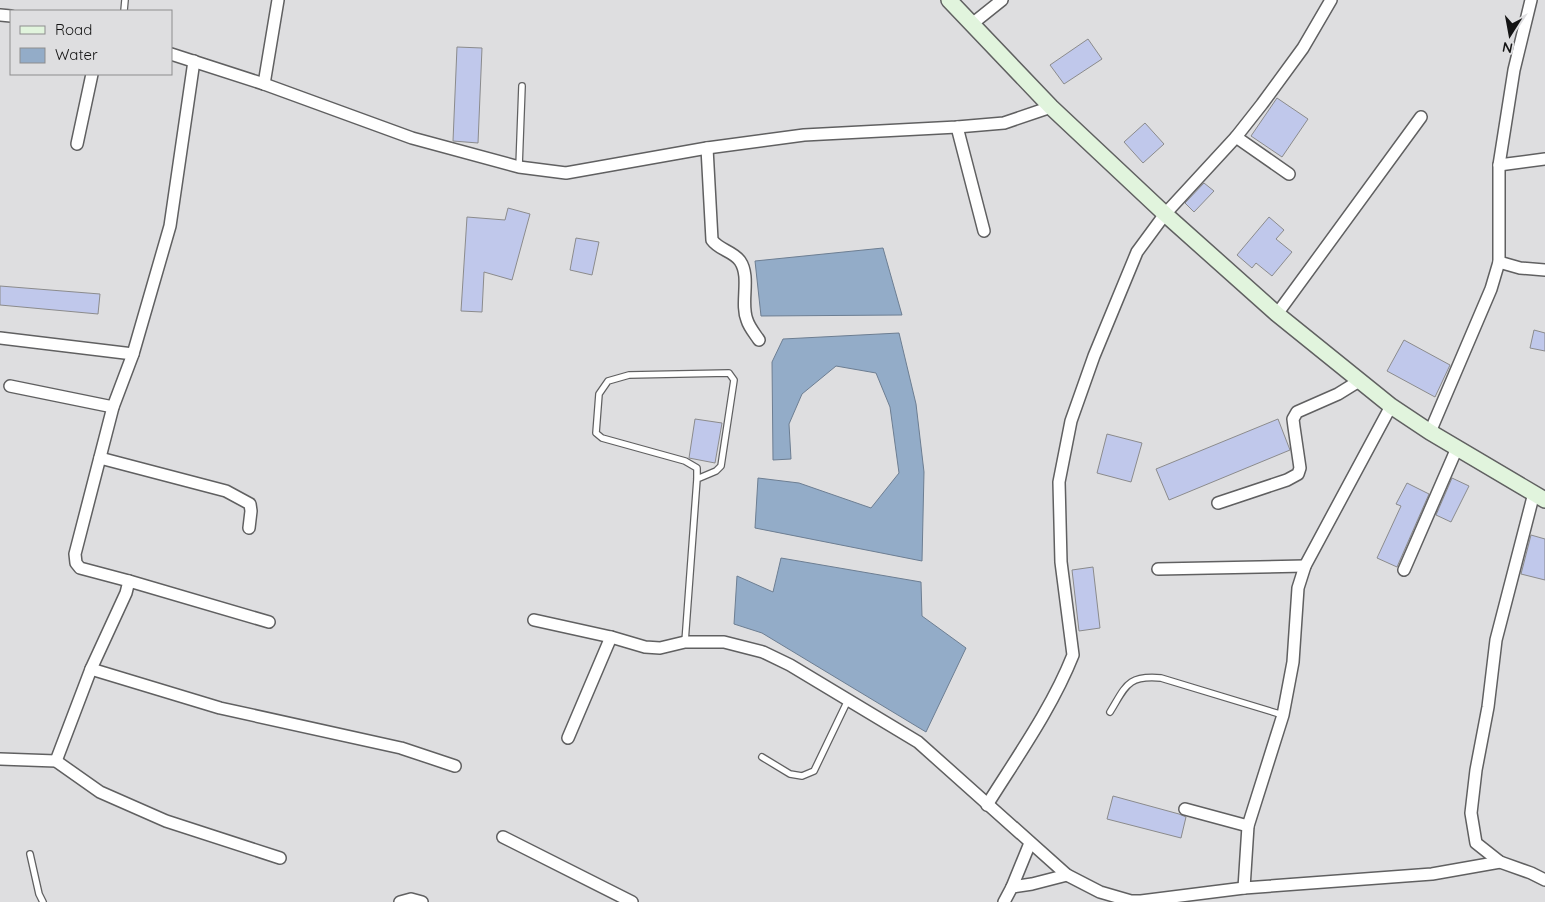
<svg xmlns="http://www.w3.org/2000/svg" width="1545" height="902" viewBox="0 0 1545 902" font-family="Quicksand,sans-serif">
	<rect width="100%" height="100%" fill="#dedee0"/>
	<g fill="#93acc8" stroke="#6d7e92">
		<polygon points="883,248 902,315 761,316 755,261"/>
		<polygon points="899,333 916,404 924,472 922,561 755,528 758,478 799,483 871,508 899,473 890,407 876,373 836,366 802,394 789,424 791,459 773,460 772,362 783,339"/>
		<polygon points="781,558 921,582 922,616 966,648 926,732 762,633 734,624 737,576 773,592"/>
	</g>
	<g fill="#c0c8eb" stroke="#8b8b8c">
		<polygon points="1088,39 1102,59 1064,84 1050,65"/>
		<polygon points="457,47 482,48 478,143 453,141"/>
		<polygon points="1277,98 1308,119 1282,157 1251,136"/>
		<polygon points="1145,123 1164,144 1143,163 1124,142"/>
		<polygon points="1204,183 1214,191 1194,212 1185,203"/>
		<polygon points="508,208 530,214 512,280 484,272 482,312 461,311 467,217 505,220"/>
		<polygon points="1269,217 1284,230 1276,239 1292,252 1272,276 1256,263 1252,268 1237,255"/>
		<polygon points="576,238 599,242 592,275 570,270"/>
		<polygon points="0,286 100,294 98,314 0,305"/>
		<polygon points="1534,330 1545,333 1545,351 1530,348"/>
		<polygon points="1404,340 1450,365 1435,397 1387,371"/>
		<polygon points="695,419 722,423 715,463 689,458"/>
		<polygon points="1278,419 1290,450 1169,500 1156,469"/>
		<polygon points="1107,434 1142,443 1131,482 1097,473"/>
		<polygon points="1452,478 1469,486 1451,522 1436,515"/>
		<polygon points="1407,483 1429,494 1397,567 1377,558 1401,506 1396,504"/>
		<polygon points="1531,535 1545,539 1545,580 1521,574"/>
		<polygon points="1093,567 1100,628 1079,631 1072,570"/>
		<polygon points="1113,796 1179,814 1186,817 1181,838 1107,819"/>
	</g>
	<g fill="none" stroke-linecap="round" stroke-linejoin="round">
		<defs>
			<g id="service">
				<polyline points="124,11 125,0"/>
				<polyline points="519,167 522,86"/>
				<polyline points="685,642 697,479 697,468 685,461 602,438 596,433 599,394 608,381 629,375 729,373 734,380 721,466 716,471 697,479"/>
				<path d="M1110 712C1126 686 1127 675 1161 678L1283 715"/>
				<polyline points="762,757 790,774 802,776 814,771 848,700"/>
				<polyline points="30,854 39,894 43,902"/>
			</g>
			<g id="minor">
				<polyline points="0,15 11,16"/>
				<polyline points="972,24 1002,0"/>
				<polyline points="171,54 264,84 412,138 519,167 566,173 707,148 804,135 957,127 1004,123 1051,107"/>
				<polyline points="264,84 278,0"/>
				<polyline points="957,127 984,231"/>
				<polyline points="1236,137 1289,174"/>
				<polyline points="77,144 92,74"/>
				<path d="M707 148 712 240C719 250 733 251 740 261 751 277 740 303 747 320 749 327 755 334 759 340"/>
				<polyline points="1499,165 1545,159"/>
				<polyline points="1499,262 1520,268 1545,270"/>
				<polyline points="1277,314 1421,117"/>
				<polyline points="0,338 133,354"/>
				<polyline points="10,386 113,407"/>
				<polyline points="1430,432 1491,289 1499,262 1499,165 1514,70 1531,0"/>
				<polyline points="100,458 226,491 250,504 251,511 249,528"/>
				<polyline points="1218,503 1287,480 1298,474 1300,468 1294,427 1293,419 1297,412 1338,394 1359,381"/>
				<polyline points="1158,569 1305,566"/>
				<polyline points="1404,570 1457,448"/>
				<polyline points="129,581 269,622"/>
				<polyline points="534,620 611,637 645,647 660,648 685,642 724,642 763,652 790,665 918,742 1067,875 1100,892 1131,901 1141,901 1244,888 1432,874 1500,862 1531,873 1545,880"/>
				<polyline points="91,669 220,708 401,748 455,766"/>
				<polyline points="568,738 611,637"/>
				<polyline points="0,759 56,761 100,792 166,821 280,858"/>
				<polyline points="56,761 91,669 126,593 129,581 80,568 76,563 75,554 113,407 133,354 170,226 194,61"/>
				<path d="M987 805C1017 757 1052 708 1073 655L1061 562 1059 482 1071 421 1094 356 1137 252 1165 214 1236 137 1262 104 1303 48 1331 0"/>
				<polyline points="1185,809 1248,826"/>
				<polyline points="503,837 632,902"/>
				<polyline points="1500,862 1476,843 1471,813 1476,770 1488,707 1496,640 1534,493"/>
				<polyline points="1012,887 1030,843"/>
				<polyline points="1244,888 1248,826 1283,715 1293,662 1298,588 1305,566 1391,406"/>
				<polyline points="400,902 411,899 422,902"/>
				<polyline points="1004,902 1012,887 1032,884 1067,875"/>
			</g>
			<polyline id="secondary" points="949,0 1051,107 1165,214 1277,314 1391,406 1430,432 1545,500"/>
		</defs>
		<use href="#service" stroke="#606061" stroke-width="8"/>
		<use href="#minor" stroke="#606061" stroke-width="14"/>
		<use href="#secondary" stroke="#606061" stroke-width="18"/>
		<use href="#service" stroke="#fff" stroke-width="5.5"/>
		<use href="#minor" stroke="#fff" stroke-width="11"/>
		<use href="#secondary" stroke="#e1f4dd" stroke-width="15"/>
	</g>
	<rect x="10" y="10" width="162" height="65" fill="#dedee0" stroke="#8d8d8e"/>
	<rect x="20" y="26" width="25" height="8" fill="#e1f4dd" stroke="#8d8d8e"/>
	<text x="55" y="35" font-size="15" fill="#141414">Road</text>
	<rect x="20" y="48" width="25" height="15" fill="#93acc8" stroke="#8d8d8e"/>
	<text x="55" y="60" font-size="15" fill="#141414">Water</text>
	<g transform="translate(1510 35) rotate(191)" stroke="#dedee0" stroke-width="4" paint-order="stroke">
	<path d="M0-4L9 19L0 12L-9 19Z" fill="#141414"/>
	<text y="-8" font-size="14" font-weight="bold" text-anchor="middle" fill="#141414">N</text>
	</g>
</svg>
